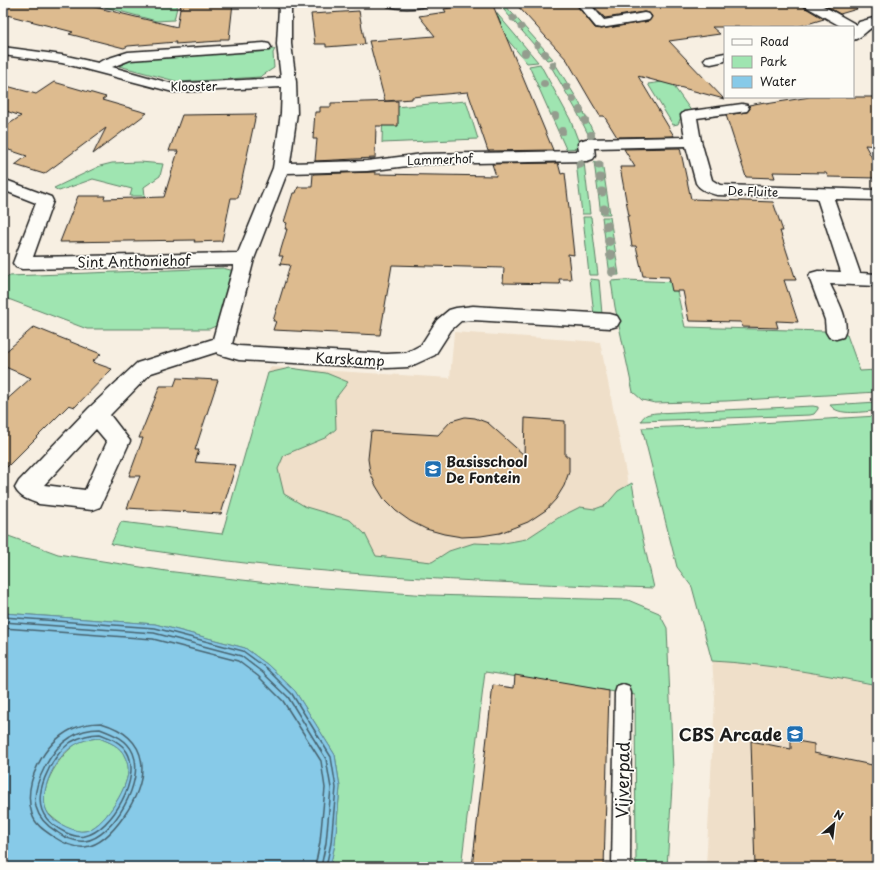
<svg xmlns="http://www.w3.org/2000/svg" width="880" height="870" viewBox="0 0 880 870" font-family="'Playpen Sans',sans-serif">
	<rect width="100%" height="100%" fill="#f7efe2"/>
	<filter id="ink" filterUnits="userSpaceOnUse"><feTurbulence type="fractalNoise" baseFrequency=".025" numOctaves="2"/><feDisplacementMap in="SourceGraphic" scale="8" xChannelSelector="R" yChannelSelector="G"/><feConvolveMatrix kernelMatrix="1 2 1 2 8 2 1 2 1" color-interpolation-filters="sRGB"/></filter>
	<g filter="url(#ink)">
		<g fill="#efdfc9">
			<polygon points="454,332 600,342 648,584 438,579 216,559 270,367 450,378"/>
			<polygon points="712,661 756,663 828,675 877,686 877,867 706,867 715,699"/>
		</g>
		<g fill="#9fe5b1" stroke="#5e8066">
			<polygon points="138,3 178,3 174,20 156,21 94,4"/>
			<polygon points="477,3 488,3 538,62 527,63"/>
			<polygon points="498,3 503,3 553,59 547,60"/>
			<polygon points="275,49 273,53 274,68 260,77 179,82 119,66 135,58"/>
			<polygon points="554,62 579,102 595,136 589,136 575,108 549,63"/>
			<polygon points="540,64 570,119 581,148 566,149 529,66"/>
			<polygon points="670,81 692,112 682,115 678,124 673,125 648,84"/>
			<polygon points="466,101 478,139 382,143 383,108"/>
			<polygon points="140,162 163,164 160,176 144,187 145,196 130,196 132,189 93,179 59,191 54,188 100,166 112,163"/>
			<polygon points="576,162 584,162 590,214 582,214"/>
			<polygon points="594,162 602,162 610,214 601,214"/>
			<polygon points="583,217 591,217 598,275 589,275"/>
			<polygon points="602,217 610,217 619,275 610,275"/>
			<polygon points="223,268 234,271 220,324 209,329 87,329 3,297 3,281 9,276"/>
			<polygon points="590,279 599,280 602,314 594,315"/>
			<polygon points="625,280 675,282 685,327 824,331 847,335 860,371 877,370 877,392 726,401 655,403 642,400 633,392 615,307 611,281"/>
			<path d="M290 368 326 373 348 382 335 399 336 429 325 438 284 455 278 469 284 494 306 507 350 520 365 534 376 556 432 562 449 551 474 543 499 544 526 539 558 518 580 507 595 509 606 505 618 491 632 483 639 522 654 588C472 582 290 575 111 544L121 522 222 534 268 373Z"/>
			<path d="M877 402V411C864 411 838 417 830 405Z"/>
			<path d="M813 406 818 407V409L814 414 810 415 641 421C644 414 649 414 656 413Z"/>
			<path d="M877 416V685C822 674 768 664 712 661L692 587 677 567 642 428 727 425Z"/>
			<polygon points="3,534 58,554 166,571 293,586 429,595 628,600 659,613 667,628 673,770 667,867 636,867 635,695 485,672 461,867 330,867 335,844 340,787 335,755 295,691 268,665 245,648 155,624 3,613"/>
			<path d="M99 738C109 742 121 746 125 757 127 761 129 768 128 772 127 790 103 828 85 831 73 834 60 824 52 817 31 801 56 760 71 748 79 740 89 739 99 738Z"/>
		</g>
		<path fill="#87cae8" stroke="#5c8496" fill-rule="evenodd" d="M3 613 155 624 245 648 268 665 295 691 335 755 340 787 335 844 330 867H3ZM99 738C109 742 121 746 125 757 127 761 129 768 128 772 127 790 103 828 85 831 76 833 55 823 49 815 35 796 55 757 73 746 82 740 89 739 99 738Z"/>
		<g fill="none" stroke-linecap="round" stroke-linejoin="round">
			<g stroke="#47626e" stroke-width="1.5">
				<polyline points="3,617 155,628 243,651 266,668 292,694 331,757 336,788 331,843 326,867"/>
				<polyline points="3,622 154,633 241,656 262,672 288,697 326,759 331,788 326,843 321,867"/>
				<polyline points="3,628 153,639 238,661 258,676 283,701 321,761 325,788 320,842 315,867"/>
				<path d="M101 723C152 738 150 778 124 816 115 829 102 845 85 847 74 848 63 843 54 837 45 831 35 825 32 814 22 783 44 743 72 729 81 725 91 723 101 723Z"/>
				<path d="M100 729C113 734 127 739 133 753 145 780 114 837 85 841 75 842 65 838 57 832 47 826 39 818 36 807 31 784 52 748 71 737 80 731 90 729 100 729Z"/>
				<path d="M100 734C110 738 121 742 127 752 142 777 112 830 85 836 73 839 55 828 47 819 29 798 51 756 71 742 80 737 90 734 100 734Z"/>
			</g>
		</g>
		<g fill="#ddbb8f" stroke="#1c1c1c">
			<polygon points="3,3 78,3 177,27 181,3 233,3 229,39 220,39 220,41 175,44 176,42 128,46 124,48 69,34 73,32 3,14"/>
			<polygon points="485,3 492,3 553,150 488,151 468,92 412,97 412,99 385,101 369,41 435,36 419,16 446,12 444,9"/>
			<polygon points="515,3 575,3 595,28 601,29 649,21 652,16 649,13 644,12 605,18 591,3 802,3 804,7 824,19 797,27 712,27 720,34 669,41 724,99 638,76 674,136 617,137 604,116 600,116 592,103 567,60"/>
			<polygon points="821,3 856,3 857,9 840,14"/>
			<polygon points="359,11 365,44 326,47 326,44 315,44 311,14"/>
			<polygon points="54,82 106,97 102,100 147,113 93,154 106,128 44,174 15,165 27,156 3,148 3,128 21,116 3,110 3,85 36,94"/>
			<polygon points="810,97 877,97 877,146 865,145 877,167 877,178 828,177 826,173 773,172 775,178 746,177 726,115 747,112 750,109 749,105 765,102 766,104"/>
			<polygon points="398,101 398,126 376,126 375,158 315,161 317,139 313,139 315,112 320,112 320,107 331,107 331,103"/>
			<polygon points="256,114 238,198 231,198 222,241 194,242 195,240 60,242 78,196 105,196 104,199 164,197 178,151 169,151 182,115"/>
			<polygon points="680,148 691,199 773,202 783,231 780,231 796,280 784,280 798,322 776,321 778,328 742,327 741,322 689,321 683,291 672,291 669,277 643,276 636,246 632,246 627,216 629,216 620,167 635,167 624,149"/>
			<polygon points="558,163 561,174 565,173 569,208 574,255 568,254 571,279 559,279 560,284 503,283 504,268 392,265 380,335 273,330 276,321 273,321 290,265 280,264 283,256 279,256 287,229 285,229 287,223 284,222 293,193 296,193 298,187 312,187 313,174 375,172 375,174 496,176 492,164"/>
			<polygon points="34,327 101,354 92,362 112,369 75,407 69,405 3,471 3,403 31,378 3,366 3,354"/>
			<polygon points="177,378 218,380 195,450 199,450 195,462 236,465 221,514 127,508 140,476 129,476 143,438 139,438 160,386 174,386"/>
			<polygon points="465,417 475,418 488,423 524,455 525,418 565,421 565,456 569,456 569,472 564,486 556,499 546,510 528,522 500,533 481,536 462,537 444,534 426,529 410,521 396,511 384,499 376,486 370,472 368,459 371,431 438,435 451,421"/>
			<polygon points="515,675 609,691 604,867 472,867 493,685 514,688"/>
			<polygon points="791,740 814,744 814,753 877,766 877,867 755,867 751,741 791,749"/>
		</g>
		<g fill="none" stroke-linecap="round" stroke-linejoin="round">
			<defs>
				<polygon id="service" points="623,685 629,687 631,693 630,867 612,867 615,693 617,687"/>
				<g id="minor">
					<path d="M272 3H313L311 6 291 8V44L296 82 297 113 290 163 367 161 423 154 579 151 578 144 580 141 586 139 685 137 681 115 684 112 742 104 747 105 749 108 747 111 697 118 701 141 712 180 720 185 877 190V200L834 199 860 273 877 274V286L830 284C836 298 852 322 843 337L836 339 829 337 826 332 825 320 809 277 811 273 818 271 841 272 817 198 717 195C709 193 700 190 696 183L686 146 594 148 595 156 593 159 587 161 423 164 367 171 287 173 254 259 232 344 239 346 387 354 406 353 421 345 437 320 449 310 456 308 473 306 610 314 617 316 620 321 617 326 610 328 473 320 461 321 451 330 435 355 409 367 387 368 239 360 218 354 217 352 151 373 110 415 130 441 100 507 92 510 39 504C29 500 20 498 15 488L19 481 89 408 137 363 213 339 234 265 22 269 16 267 13 263 36 203 3 190V179L51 197 53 201 33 257 238 253 273 168 281 113 282 87 173 92 62 63 3 55V47L62 55 98 63 103 60 128 52 264 43 269 44 271 47 269 50 130 60 112 67 173 84 281 78 277 44 279 7 274 6ZM96 429 107 442 85 490 44 485Z"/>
					<path d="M386 3H428L426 6C413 9 401 9 388 6Z"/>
					<polygon points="576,3 589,3 604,20 644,13 649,14 651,17 649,20 644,21 601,28 596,27"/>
					<path d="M803 3H818L857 25 859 22 877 17V25C866 29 864 37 853 40V27H842L805 6Z"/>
					<polygon points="725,53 725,61 711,64 706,63 704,60 706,57"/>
				</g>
			</defs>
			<use href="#service" stroke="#1c1c1c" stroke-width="3"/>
			<use href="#minor" stroke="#1c1c1c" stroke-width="3"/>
			<use href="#service" fill="#fdfcf7" fill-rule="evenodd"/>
			<use href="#minor" fill="#fdfcf7" fill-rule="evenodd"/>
		</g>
		<g fill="#949c8e">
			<circle cx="513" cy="18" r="3.5"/>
			<circle cx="521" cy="27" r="3.5"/>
			<circle cx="537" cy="45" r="3.5"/>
			<circle cx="525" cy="53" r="4"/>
			<circle cx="545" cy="54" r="4"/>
			<circle cx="553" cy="65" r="4"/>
			<circle cx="544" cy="84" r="4"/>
			<circle cx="567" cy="87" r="4"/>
			<circle cx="573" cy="99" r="4"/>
			<circle cx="580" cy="110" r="4"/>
			<circle cx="555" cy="116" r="4"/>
			<circle cx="585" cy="121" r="4"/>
			<circle cx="562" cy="131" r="4"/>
			<circle cx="591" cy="135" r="4"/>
			<circle cx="580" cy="164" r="4.5"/>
			<circle cx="599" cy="165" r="4.5"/>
			<circle cx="600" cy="178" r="4.5"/>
			<circle cx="602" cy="192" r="4.5"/>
			<circle cx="604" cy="209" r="4.5"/>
			<circle cx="607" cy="226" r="5"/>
			<circle cx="609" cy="241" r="5"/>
			<circle cx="611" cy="255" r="5"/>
			<circle cx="613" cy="272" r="5"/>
		</g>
	</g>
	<defs>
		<symbol id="school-square" viewBox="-11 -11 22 22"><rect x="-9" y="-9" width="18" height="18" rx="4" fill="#1f6fb2" stroke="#fdfcf7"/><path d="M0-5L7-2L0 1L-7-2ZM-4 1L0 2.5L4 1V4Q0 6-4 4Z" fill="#fff"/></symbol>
	</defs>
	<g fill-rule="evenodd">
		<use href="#school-square" x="423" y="459" width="20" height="20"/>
		<use href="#school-square" x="785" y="724" width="20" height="20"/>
	</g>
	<g text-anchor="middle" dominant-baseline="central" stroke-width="3.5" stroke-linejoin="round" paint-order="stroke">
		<g font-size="12" fill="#1c1c1c" stroke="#fdfcf7">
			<text x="194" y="86">Klooster</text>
			<text transform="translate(440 159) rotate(-2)">Lammerhof</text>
			<text transform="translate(753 191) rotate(2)">De Fluite</text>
		</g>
		<g font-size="14" fill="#1c1c1c" stroke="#fdfcf7">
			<text transform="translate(134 261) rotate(-1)">Sint Anthoniehof</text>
			<text transform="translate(350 359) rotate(3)">Karskamp</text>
		</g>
		<g font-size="14" font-weight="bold" fill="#1c1c1c" stroke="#fdfcf7" text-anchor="start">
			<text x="446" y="461">Basisschool<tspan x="446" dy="16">De Fontein</tspan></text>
		</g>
		<g font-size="17" font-weight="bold" fill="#1c1c1c" stroke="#fdfcf7" text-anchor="end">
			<text x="782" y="734">CBS Arcade</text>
		</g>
		<g font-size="17" fill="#1c1c1c" stroke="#fdfcf7">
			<text transform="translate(622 780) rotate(-89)">Vijverpad</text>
		</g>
	</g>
	<rect width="880" height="870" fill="none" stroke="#fdfcf7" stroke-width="16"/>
	<rect x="8" y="8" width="864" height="854" fill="none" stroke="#1c1c1c" stroke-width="1.5" filter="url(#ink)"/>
	<rect x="724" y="26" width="130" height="72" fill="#fdfcf7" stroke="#a3a29f"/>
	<rect x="732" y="39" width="20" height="6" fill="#fdfcf7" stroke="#a3a29f"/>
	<text x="760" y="46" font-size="12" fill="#1c1c1c">Road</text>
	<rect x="732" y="56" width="20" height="12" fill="#9fe5b1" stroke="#a3a29f"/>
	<text x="760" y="66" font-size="12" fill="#1c1c1c">Park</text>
	<rect x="732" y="76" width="20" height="12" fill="#87cae8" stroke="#a3a29f"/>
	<text x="760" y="86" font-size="12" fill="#1c1c1c">Water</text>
	<g transform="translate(834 824) rotate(28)" stroke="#fdfcf7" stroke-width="3" paint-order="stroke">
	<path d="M0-3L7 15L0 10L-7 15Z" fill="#1c1c1c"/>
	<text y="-6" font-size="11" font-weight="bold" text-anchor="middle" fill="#1c1c1c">N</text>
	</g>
</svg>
